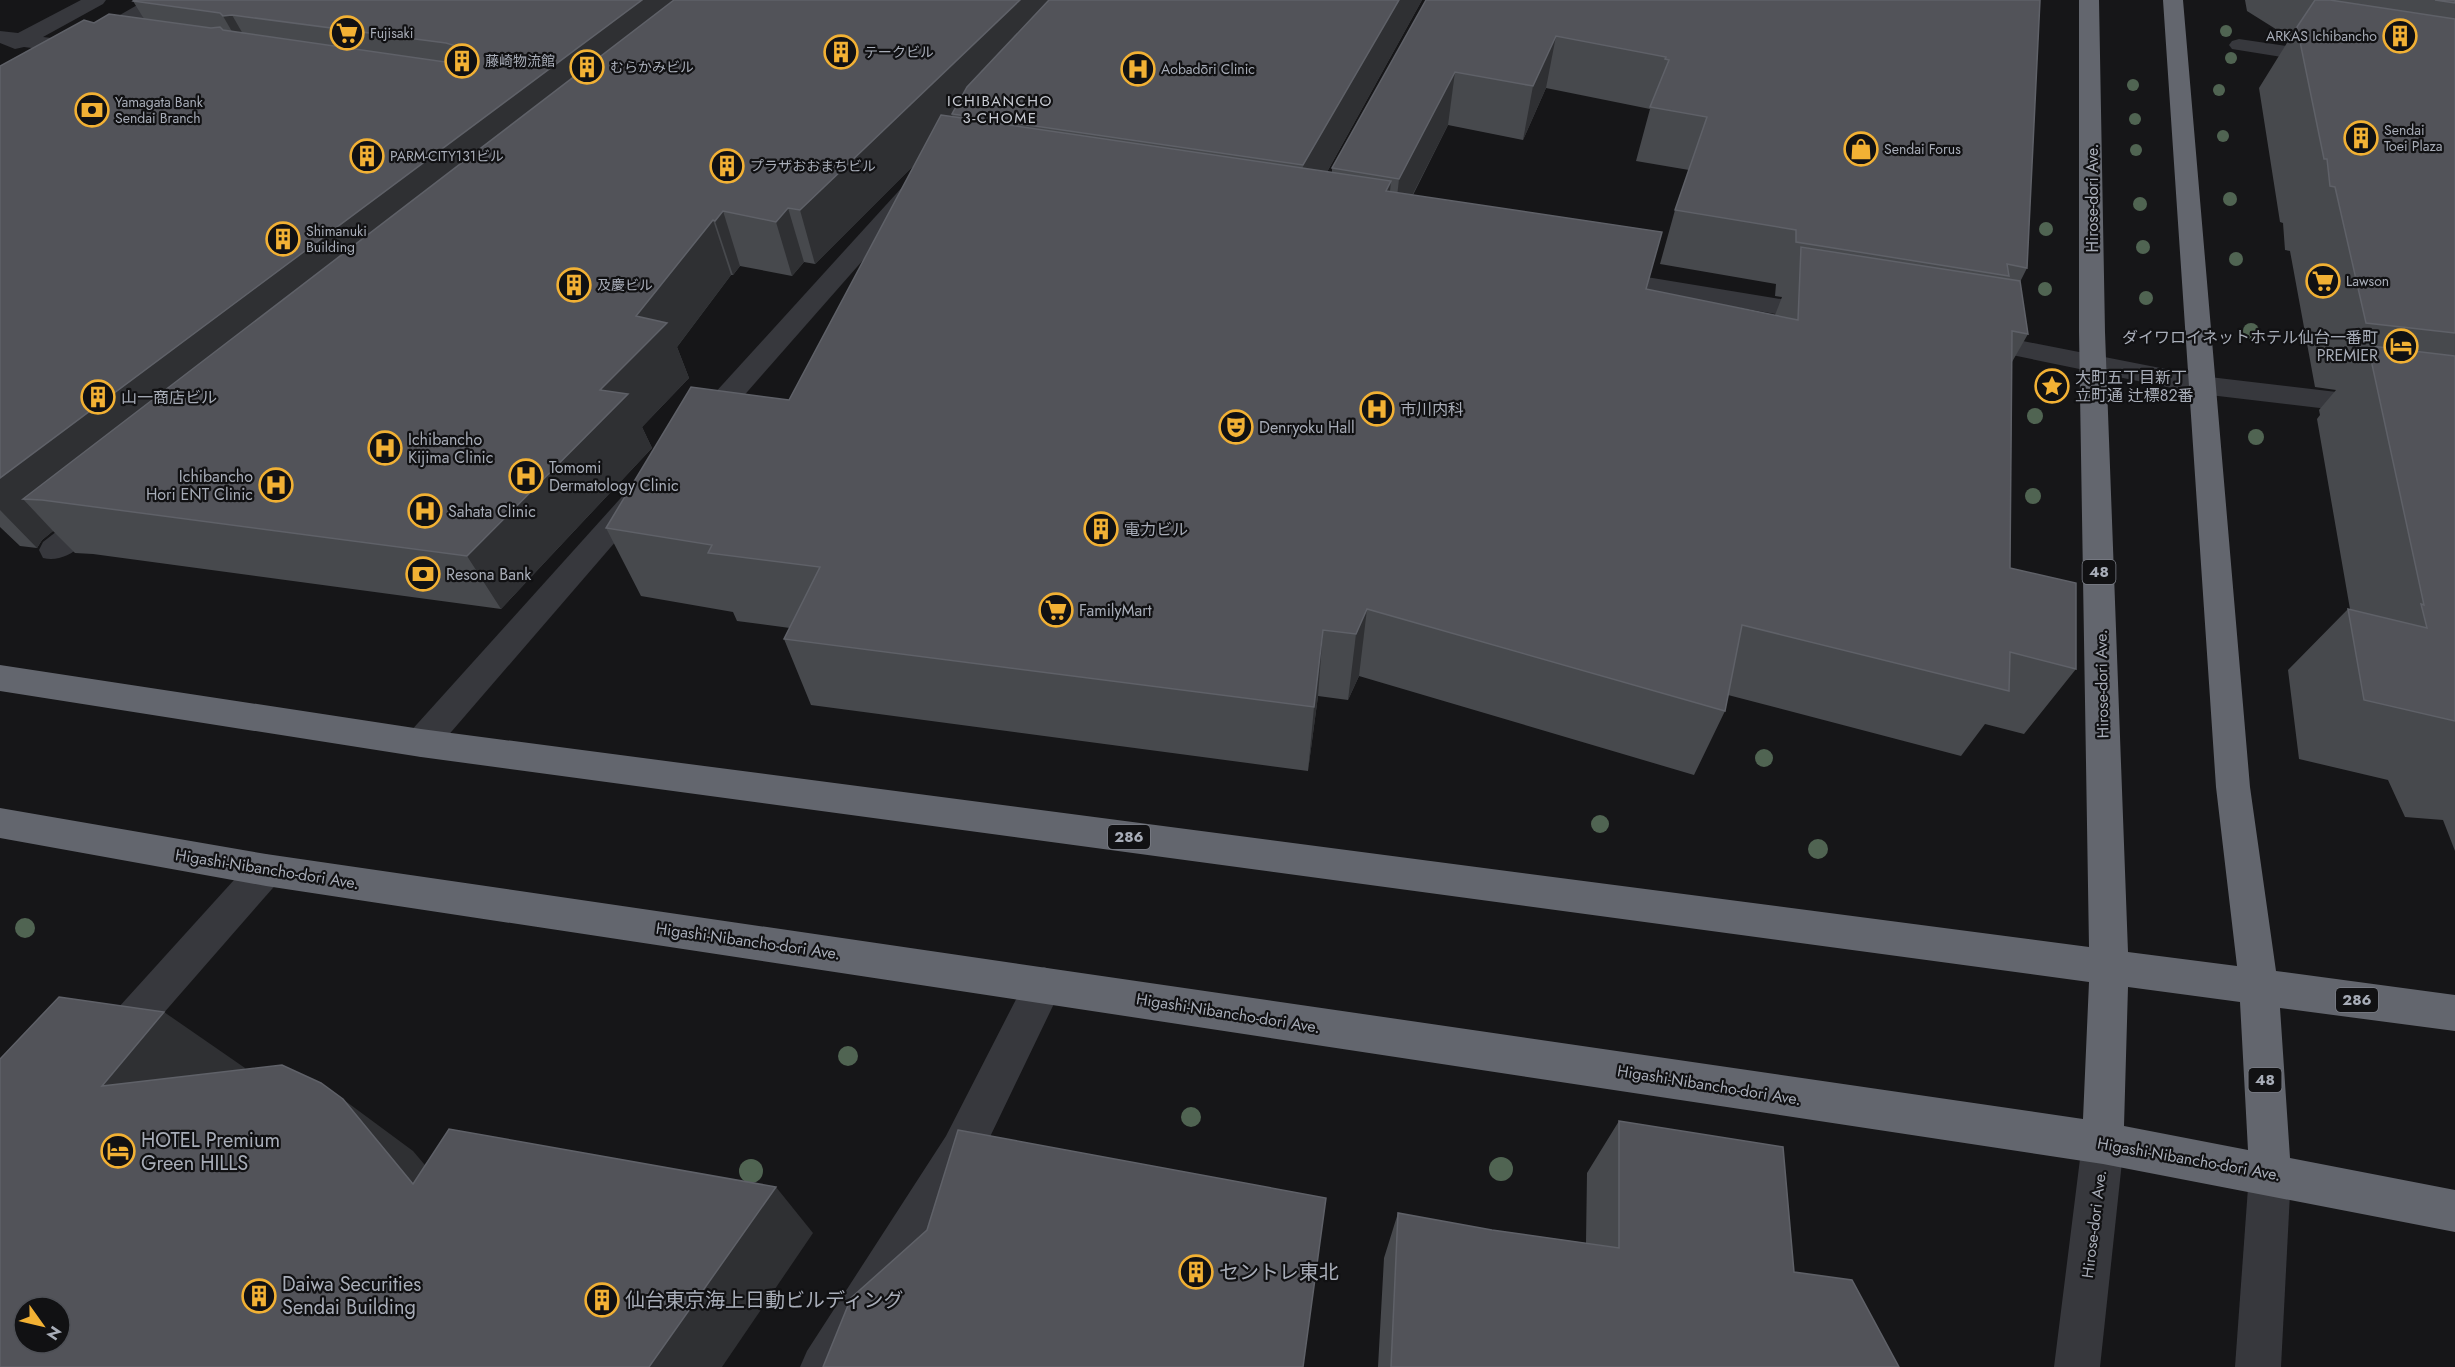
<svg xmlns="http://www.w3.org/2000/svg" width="2455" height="1367" viewBox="0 0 2455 1367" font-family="Jost,'Noto Sans JP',sans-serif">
	<rect width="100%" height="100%" fill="#161618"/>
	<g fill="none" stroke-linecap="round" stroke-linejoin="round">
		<g fill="#37383d" fill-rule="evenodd">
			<polygon points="81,0 106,0 103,4 43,37 84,42 82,39 85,35 146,0 171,0 168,4 94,45 97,49 94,53 87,55 24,47 15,49 0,43 0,31 18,33"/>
			<polygon points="2239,39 2326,52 2333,54 2337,58 2333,62 2326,64 2232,49 2229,45 2232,41"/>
			<polygon points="914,181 922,183 926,188 922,193 712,432 702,434 692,432 688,425 692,418 906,183"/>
			<polygon points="1604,270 1823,306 1832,308 1836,314 1832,320 1823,322 1595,283 1591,278 1595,273"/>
			<polygon points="1977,332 2201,376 2455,406 2455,424 2201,394 1968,346 1964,340 1968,334"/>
			<polygon points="638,487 648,490 653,497 648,504 433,753 421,757 409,753 404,743 409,733 628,490"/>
			<path d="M99 503 110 507 114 514 110 521C91 537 68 565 43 558L39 550 43 542 88 507Z"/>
			<polygon points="266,854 279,859 284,870 279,881 127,1055 113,1061 99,1055 93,1042 99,1029 253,859"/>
			<polygon points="1044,967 1058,972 1063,985 976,1166 849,1367 800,1367 807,1351 946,1136 1030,972"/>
			<polygon points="2103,1122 2118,1128 2124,1143 2100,1367 2054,1367 2082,1143 2088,1128"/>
			<polygon points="2270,1153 2285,1159 2291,1174 2281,1367 2235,1367 2249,1174 2255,1159"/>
		</g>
		<path fill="#63666e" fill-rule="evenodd" d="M2079 0H2099L2105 332 2128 952 2237 966 2216 787 2163 0H2183L2250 787 2276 971 2455 995V1031L2280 1008 2290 1158 2455 1190V1232L2103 1164 266 886 0 838V808L266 854 2083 1119 2089 982 421 757 0 691V665L421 729 2089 947 2079 332ZM2128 987 2240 1002 2248 1150 2124 1126Z"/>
	</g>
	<g fill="#506452">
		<circle cx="2226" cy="31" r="6"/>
		<circle cx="2231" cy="58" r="6"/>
		<circle cx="2133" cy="85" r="6"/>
		<circle cx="2219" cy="90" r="6"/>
		<circle cx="2135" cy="119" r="6"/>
		<circle cx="2223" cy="136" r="6"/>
		<circle cx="2136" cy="150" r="6"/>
		<circle cx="2230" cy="199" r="7"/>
		<circle cx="2140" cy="204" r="7"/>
		<circle cx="2046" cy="229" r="7"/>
		<circle cx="2143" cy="247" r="7"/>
		<circle cx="2236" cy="259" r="7"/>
		<circle cx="2045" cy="289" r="7"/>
		<circle cx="2146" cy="298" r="7"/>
		<circle cx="2251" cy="331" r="8"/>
		<circle cx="2035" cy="416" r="8"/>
		<circle cx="2256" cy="437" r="8"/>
		<circle cx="2033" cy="496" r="8"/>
		<circle cx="1764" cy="758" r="9"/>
		<circle cx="1600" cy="824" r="9"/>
		<circle cx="1818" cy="849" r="10"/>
		<circle cx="25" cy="928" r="10"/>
		<circle cx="848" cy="1056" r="10"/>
		<circle cx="1191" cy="1117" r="10"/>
		<circle cx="1501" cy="1169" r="12"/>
		<circle cx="751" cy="1171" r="12"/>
	</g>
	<g fill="#47494d" fill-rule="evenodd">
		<path d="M1422 0 1327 172 1332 173V168L1426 0H2040L2027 268 2020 282 2028 334 2012 362 2010 568 2076 669 2024 734 1985 724 1961 756 1728 695 1725 711 1694 775 1359 676 1348 700 1318 696 1308 771 811 705 784 639 790 628 737 621 733 612 641 596 606 528 789 400 915 164 815 264 804 262 792 276 740 266 733 275H731L677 347 689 378 642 427 652 448 501 609 93 554 75 553 53 531 42 540 37 548 20 546 0 527V66L94 23 144 19 133 1ZM1546 88 1650 109 1636 161 1689 170 1675 210 1660 264 1776 284 1775 296 1782 297 1775 315 1646 289 1413 195 1448 125 1523 140Z"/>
		<polygon points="2245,0 2455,0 2455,851 2443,820 2405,817 2388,780 2299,759 2288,670 2348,609 2350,609 2317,419 2320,415 2319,410 2336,390 2315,387 2290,251 2285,250 2283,223 2280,222 2259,88 2290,38 2247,11"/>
		<polygon points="1619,1121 1794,1272 1899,1367 1378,1367 1384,1258 1398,1213 1492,1230 1586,1243 1587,1173"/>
	</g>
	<g fill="#2f3033">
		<polygon points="642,0 724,0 42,500 23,499 53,531 42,540 37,548 0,510 0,478"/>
		<polygon points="1020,0 1075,0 952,114 954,125 815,264 800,210"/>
		<polygon points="1399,0 1422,0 1301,219 1303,165"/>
		<polygon points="232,15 262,67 253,68 223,16"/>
		<polygon points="1556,36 1546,88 1523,140 1533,86"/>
		<polygon points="1455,72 1448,125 1393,233 1399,179"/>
		<polygon points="1391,181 1384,251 1386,191"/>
		<polygon points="788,208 804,262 792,276 776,222"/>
		<polygon points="723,211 740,266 733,275 715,221"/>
		<polygon points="713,220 731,275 677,347 689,378 642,427 652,448 501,609 467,556 600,390 636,316"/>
		<polygon points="1367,609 1359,676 1348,700 1356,634"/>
		<polygon points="1323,630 1318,696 1308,771 1314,707"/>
		<polygon points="164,1012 245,1068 190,1138 102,1086"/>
		<polygon points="321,1083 413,1151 480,1230 413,1184"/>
		<polygon points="776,1187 813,1233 722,1367 649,1367"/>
	</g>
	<g fill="#525359" stroke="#5f6168" stroke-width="1.5" fill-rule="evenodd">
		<polygon points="134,0 642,0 0,478 0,66 84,20 94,23 109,14 211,28 220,27 223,30 445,62 454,59 459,54 456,46 446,43 232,15 223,16 220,13 133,1"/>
		<polygon points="674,0 1020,0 800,210 788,208 776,222 723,211 715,221 713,220 636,316 667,323 600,390 628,394 467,556 42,500 23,499"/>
		<polygon points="1049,0 1399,0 1303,165 952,114 967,87"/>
		<polygon points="1426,0 2040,0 2027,268 2007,264 2009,276 1796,242 1796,230 1675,210 1707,117 1650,107 1669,60 1665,59 1666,57 1556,36 1533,86 1455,72 1399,179 1332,168"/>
		<polygon points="2315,0 2330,0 2455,19 2455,333 2366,323 2335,187 2330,186 2327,159 2324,159 2297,27"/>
		<polygon points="2435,0 2455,0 2455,3"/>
		<polygon points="941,115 1391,181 1386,191 1662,232 1646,289 1798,320 1801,247 2020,281 2028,334 2012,331 2010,568 2076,583 2076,669 2010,652 2009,691 1742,625 1725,711 1367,609 1356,634 1323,630 1314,707 784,639 820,567 708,553 712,545 606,528 691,387 789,400"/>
		<polygon points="2371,346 2455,356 2455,721 2364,700 2348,609 2427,628 2421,604 2424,605 2370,355 2374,356"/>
		<path d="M59 997 164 1012 102 1086 282 1065 321 1083 343 1099 413 1184 449 1129 776 1187 649 1367H0V1059ZM24 1307H60V1343H24Z"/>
		<polygon points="1619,1121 1783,1147 1794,1272 1852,1280 1899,1367 1391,1367 1398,1213 1492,1230 1619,1248"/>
		<polygon points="958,1130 1326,1198 1303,1367 823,1367 851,1298 927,1230"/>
	</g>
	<defs>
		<symbol id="supermarket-ring" viewBox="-11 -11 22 22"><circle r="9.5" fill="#111113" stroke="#f2b134" stroke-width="1.5"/><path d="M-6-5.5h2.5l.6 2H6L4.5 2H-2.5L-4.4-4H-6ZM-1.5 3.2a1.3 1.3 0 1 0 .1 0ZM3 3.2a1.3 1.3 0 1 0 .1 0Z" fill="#f2b134"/></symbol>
		<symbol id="building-ring" viewBox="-11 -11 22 22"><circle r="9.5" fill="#111113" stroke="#f2b134" stroke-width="1.5"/><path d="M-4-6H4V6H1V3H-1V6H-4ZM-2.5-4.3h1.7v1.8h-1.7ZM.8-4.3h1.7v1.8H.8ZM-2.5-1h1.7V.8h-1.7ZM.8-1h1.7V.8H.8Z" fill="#f2b134"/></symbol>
		<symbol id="hospital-ring" viewBox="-11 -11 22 22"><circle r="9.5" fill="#111113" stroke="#f2b134" stroke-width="1.5"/><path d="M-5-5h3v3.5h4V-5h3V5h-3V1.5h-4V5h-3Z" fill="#f2b134"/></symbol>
		<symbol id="bank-ring" viewBox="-11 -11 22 22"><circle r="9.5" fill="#111113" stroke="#f2b134" stroke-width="1.5"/><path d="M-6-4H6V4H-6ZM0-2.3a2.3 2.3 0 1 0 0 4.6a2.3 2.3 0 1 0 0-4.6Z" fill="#f2b134"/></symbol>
		<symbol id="shop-ring" viewBox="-11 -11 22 22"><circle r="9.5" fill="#111113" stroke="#f2b134" stroke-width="1.5"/><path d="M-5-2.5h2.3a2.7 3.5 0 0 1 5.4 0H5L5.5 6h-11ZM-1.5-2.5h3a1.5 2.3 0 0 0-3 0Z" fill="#f2b134"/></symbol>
		<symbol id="hotel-ring" viewBox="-11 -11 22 22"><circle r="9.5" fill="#111113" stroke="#f2b134" stroke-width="1.5"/><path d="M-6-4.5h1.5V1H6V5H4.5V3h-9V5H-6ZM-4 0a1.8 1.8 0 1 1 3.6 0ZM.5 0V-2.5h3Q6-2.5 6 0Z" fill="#f2b134"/></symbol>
		<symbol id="sight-ring" viewBox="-11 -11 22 22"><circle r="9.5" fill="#111113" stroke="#f2b134" stroke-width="1.5"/><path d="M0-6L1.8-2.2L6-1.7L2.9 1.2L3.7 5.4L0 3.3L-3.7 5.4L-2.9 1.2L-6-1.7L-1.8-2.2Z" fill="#f2b134"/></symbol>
		<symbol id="theatre-ring" viewBox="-11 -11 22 22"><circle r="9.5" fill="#111113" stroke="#f2b134" stroke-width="1.5"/><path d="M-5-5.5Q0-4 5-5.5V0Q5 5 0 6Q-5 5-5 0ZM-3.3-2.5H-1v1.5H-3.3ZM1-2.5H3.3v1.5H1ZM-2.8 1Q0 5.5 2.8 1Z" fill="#f2b134"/></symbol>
	</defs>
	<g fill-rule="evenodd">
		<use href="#supermarket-ring" x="328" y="14" width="38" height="38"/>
		<use href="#building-ring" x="2381" y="17" width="38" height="38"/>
		<use href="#building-ring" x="822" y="33" width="38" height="38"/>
		<use href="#building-ring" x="443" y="42" width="38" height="38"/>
		<use href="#building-ring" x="568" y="48" width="38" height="38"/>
		<use href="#hospital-ring" x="1119" y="50" width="38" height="38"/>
		<use href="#bank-ring" x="73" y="91" width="38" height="38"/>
		<use href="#building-ring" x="2342" y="119" width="38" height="38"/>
		<use href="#shop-ring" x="1842" y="130" width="38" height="38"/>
		<use href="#building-ring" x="348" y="137" width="38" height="38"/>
		<use href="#building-ring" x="708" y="147" width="38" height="38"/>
		<use href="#building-ring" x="264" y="220" width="38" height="38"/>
		<use href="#supermarket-ring" x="2304" y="262" width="38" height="38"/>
		<use href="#building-ring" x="555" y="266" width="38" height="38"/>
		<use href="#hotel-ring" x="2382" y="327" width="38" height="38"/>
		<use href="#sight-ring" x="2033" y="367" width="38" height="38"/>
		<use href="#building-ring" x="79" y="378" width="38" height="38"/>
		<use href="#hospital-ring" x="1358" y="390" width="38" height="38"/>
		<use href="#theatre-ring" x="1217" y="408" width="38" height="38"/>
		<use href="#hospital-ring" x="366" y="429" width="38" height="38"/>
		<use href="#hospital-ring" x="507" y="457" width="38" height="38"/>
		<use href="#hospital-ring" x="257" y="466" width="38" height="38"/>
		<use href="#hospital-ring" x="406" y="492" width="38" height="38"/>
		<use href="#building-ring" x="1082" y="510" width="38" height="38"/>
		<use href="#bank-ring" x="404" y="555" width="38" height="38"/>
		<use href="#supermarket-ring" x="1037" y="591" width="38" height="38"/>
		<use href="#hotel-ring" x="99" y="1132" width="38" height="38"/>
		<use href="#building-ring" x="1177" y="1253" width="38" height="38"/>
		<use href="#building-ring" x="240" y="1277" width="38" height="38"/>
		<use href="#building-ring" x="583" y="1281" width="38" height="38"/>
	</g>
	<g text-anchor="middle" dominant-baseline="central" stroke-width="4.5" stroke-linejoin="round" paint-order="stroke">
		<g font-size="14" fill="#a8adb8" stroke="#111113" text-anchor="start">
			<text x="370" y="33">Fujisaki</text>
			<text x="2377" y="36" text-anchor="end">ARKAS Ichibancho</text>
			<text x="864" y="52">テークビル</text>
			<text x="485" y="61">藤崎物流館</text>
			<text x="610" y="67">むらかみビル</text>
			<text x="1161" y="69">Aobadōri Clinic</text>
			<text x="115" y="102">Yamagata Bank<tspan x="115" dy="16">Sendai Branch</tspan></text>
			<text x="2384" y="130">Sendai<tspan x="2384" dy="16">Toei Plaza</tspan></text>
			<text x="1884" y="149">Sendai Forus</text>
			<text x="390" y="156">PARM-CITY131ビル</text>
			<text x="750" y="166">プラザおおまちビル</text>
			<text x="306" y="231">Shimanuki<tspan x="306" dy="16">Building</tspan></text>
			<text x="2346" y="281">Lawson</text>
			<text x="597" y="285">及慶ビル</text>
		</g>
		<g font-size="15" letter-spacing="1.5" fill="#c9ccd4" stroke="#111113">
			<text x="1000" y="101">ICHIBANCHO<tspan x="1000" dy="17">3-CHOME</tspan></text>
		</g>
		<g fill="#111113" stroke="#7b7e86" stroke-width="1.5">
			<rect x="2082.5" y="560" width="33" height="24" rx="4.5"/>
			<rect x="1108" y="825" width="42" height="24" rx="4.5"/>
			<rect x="2336" y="988" width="42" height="24" rx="4.5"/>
			<rect x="2248.5" y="1068" width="33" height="24" rx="4.5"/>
		</g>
		<g font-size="15" font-weight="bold" fill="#a8adb8">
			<text x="2099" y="572">48</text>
			<text x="1129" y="837">286</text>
			<text x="2357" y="1000">286</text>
			<text x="2265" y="1080">48</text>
		</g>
		<g font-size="16" fill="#a8adb8" stroke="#111113">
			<text transform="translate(2092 198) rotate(-90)">Hirose-dori Ave.</text>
			<text transform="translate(2102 684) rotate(-91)">Hirose-dori Ave.</text>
			<text transform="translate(267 869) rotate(9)">Higashi-Nibancho-dori Ave.</text>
			<text transform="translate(748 941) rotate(8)">Higashi-Nibancho-dori Ave.</text>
			<text transform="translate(1228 1013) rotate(9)">Higashi-Nibancho-dori Ave.</text>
			<text transform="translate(1709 1085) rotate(9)">Higashi-Nibancho-dori Ave.</text>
			<text transform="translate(2189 1159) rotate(10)">Higashi-Nibancho-dori Ave.</text>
			<text transform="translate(2094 1224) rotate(-83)">Hirose-dori Ave.</text>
		</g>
		<g font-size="16" fill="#a8adb8" stroke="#111113" text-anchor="start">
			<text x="2378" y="337" text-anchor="end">ダイワロイネットホテル仙台一番町<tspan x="2378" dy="18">PREMIER</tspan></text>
			<text x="2075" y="377">大町五丁目新丁<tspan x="2075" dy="18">立町通 辻標82番</tspan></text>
			<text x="121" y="397">山一商店ビル</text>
			<text x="1400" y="409">市川内科</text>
			<text x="1259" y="427">Denryoku Hall</text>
			<text x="408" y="439">Ichibancho<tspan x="408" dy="18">Kijima Clinic</tspan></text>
			<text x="549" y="467">Tomomi<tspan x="549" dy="18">Dermatology Clinic</tspan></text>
			<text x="253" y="476" text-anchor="end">Ichibancho<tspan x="253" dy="18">Hori ENT Clinic</tspan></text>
			<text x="448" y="511">Sahata Clinic</text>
			<text x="1124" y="529">電力ビル</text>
			<text x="446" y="574">Resona Bank</text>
			<text x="1079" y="610">FamilyMart</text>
		</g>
		<g font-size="20" fill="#a8adb8" stroke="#111113" text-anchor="start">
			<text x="141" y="1140">HOTEL Premium<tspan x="141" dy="23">Green HILLS</tspan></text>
			<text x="1219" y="1272">セントレ東北</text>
			<text x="282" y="1284">Daiwa Securities<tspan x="282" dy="23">Sendai Building</tspan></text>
			<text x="625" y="1300">仙台東京海上日動ビルディング</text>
		</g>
	</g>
	<g transform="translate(42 1325) rotate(124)"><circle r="28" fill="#111113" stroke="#4d4f55" stroke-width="1.5"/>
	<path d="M0-4.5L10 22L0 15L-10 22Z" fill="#f2b134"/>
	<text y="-9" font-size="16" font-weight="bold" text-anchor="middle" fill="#a8adb8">N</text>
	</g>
</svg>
